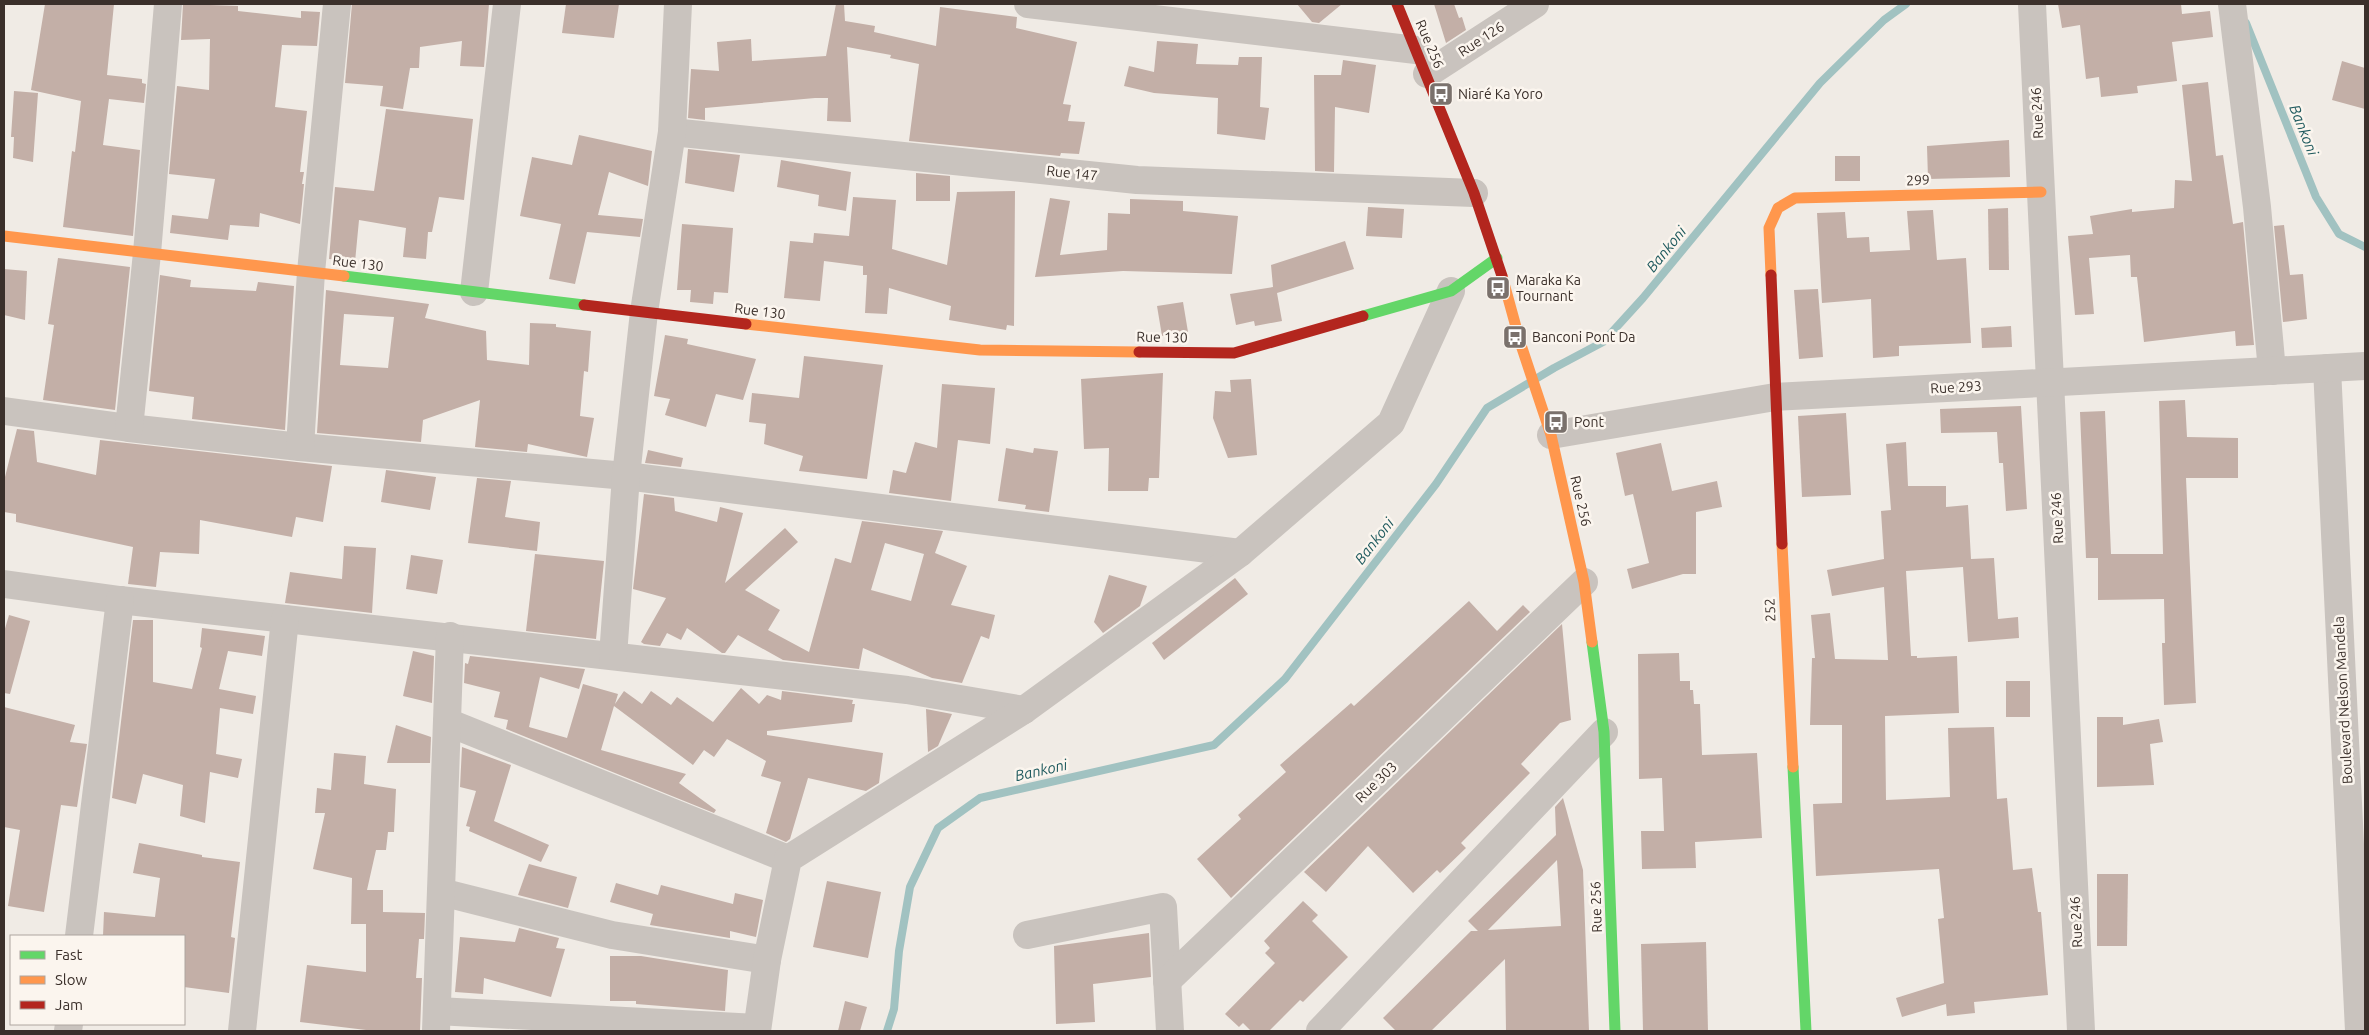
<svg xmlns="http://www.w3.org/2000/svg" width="2369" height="1035" viewBox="0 0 2369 1035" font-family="Ubuntu,sans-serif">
	<rect width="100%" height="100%" fill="#f0ebe5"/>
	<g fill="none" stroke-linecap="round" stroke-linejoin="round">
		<g stroke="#a1c2c1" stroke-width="8">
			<polyline points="2246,23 2316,197 2339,234 2365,247"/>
			<polyline points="887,1031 894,1009 899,951 910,887 938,828 980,798 1214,745 1285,679 1436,484 1487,408 1554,368 1603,342 1643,298 1820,83 1884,20 1906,4"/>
		</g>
	</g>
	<g fill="#c3afa7" fill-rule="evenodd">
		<polygon points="45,4 114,4 107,75 142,79 142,83 146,84 144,103 109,99 103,145 140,150 133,236 63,227 72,151 75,152 81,101 31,90"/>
		<polygon points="183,4 238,6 238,11 301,18 301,11 320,12 317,46 282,45 275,107 307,111 300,172 304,172 302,184 304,184 300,224 260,213 259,227 230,225 228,240 170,233 172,215 208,219 215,179 169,174 177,86 209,90 210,39 181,40"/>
		<polygon points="352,4 489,4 484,67 460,66 462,41 420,47 419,68 410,68 403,109 380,106 383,86 345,83"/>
		<polygon points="566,4 619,4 614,38 562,33"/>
		<polygon points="836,4 844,4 845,21 875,26 874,32 936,46 940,7 1017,17 1016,28 1077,42 1063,104 1071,105 1068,121 1085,122 1079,154 1061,153 1060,156 909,141 919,64 890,58 891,55 847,47 851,122 827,121 828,98 815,98 705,108 705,120 688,118 691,69 719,71 717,42 751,39 752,61 826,56"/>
		<polygon points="1297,4 1342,4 1319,23 1312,22"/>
		<polygon points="1434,4 1454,4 1459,18 1462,17 1466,30 1446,43"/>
		<polygon points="2058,4 2181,4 2182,14 2210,11 2213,37 2172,42 2177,81 2137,86 2138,93 2101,97 2099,77 2086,79 2080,25 2062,28"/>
		<polygon points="1157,41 1198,44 1196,64 1238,65 1239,57 1262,57 1260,107 1269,108 1265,140 1217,134 1218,98 1154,93 1124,86 1129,66 1154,72"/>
		<polygon points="1343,60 1376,65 1369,113 1335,107 1334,172 1315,171 1314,75 1341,75"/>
		<polygon points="2342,61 2365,68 2365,109 2332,100"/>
		<polygon points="2208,82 2216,156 2223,155 2233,224 2243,222 2254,345 2236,346 2235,331 2144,342 2137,277 2131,277 2130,255 2089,258 2094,314 2075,315 2068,236 2093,234 2090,216 2132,209 2132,212 2174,208 2175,180 2192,181 2182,85"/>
		<polygon points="14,91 38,93 33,162 13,158 14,137 11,137"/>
		<polygon points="386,109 473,119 464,200 439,197 432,232 428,232 426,259 403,257 406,228 359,220 355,262 329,259 335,187 374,191"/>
		<polygon points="579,135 652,151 648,186 609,172 598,215 643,219 640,237 587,232 575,284 549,279 561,224 520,216 532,157 572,165"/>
		<polygon points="2009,140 2010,177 1928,179 1927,146"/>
		<polygon points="688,149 740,155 734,192 685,183"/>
		<rect x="1835" y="156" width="25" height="25"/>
		<polygon points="781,160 851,172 846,211 818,206 819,195 777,187"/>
		<polygon points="916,173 950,176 950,201 916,201"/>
		<polygon points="1015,191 1014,326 1007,325 1006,330 949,320 951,306 889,288 887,314 865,313 867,275 863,275 863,266 824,261 820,301 784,298 790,241 813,243 814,233 849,236 853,197 896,200 892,249 947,265 957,192"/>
		<polygon points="1050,198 1070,201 1060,255 1107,250 1108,213 1130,214 1130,199 1183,201 1183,211 1238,216 1232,274 1123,271 1035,277"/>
		<polygon points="1368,207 1404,209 1402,238 1366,236"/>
		<polygon points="2008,208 2009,270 1989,270 1988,209"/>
		<polygon points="1933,210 1937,260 1966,258 1971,343 1899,346 1899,356 1873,358 1871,299 1822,303 1817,213 1845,212 1847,238 1869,237 1870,252 1910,250 1907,211"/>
		<polygon points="682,224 733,228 728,293 714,292 713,304 690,302 691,290 677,290"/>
		<polygon points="2284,225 2290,275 2303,274 2307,319 2283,322 2274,226"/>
		<polygon points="1345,241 1354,269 1277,293 1282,321 1255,326 1254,321 1236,325 1230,294 1273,287 1271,265"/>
		<polygon points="58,258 130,267 115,410 43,400 54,325 48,324"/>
		<polygon points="4,269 27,271 25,320 4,315"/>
		<polygon points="160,275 191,280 190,287 256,291 258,282 294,286 285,430 192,419 194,397 149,391"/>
		<polygon points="1818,289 1823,357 1799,359 1794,290"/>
		<path d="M326 290 429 304 425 318 486 331 487 360 529 365 530 323 556 324V327L591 331 588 372 584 371 580 416 594 418 587 457 528 444 527 452 475 447 480 400 423 420 421 442 317 433ZM344 314 394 317 388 368 340 365Z"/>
		<polygon points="1183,302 1188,332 1162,336 1157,306"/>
		<polygon points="2011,326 2012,347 1982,348 1981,328"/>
		<polygon points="665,335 688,339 687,344 756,359 743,400 716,394 706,427 665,415 670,399 654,396"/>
		<polygon points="804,356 883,365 867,479 799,471 803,456 764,444 766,424 749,422 752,393 799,398"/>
		<polygon points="1163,373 1159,478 1149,478 1148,491 1108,491 1109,448 1084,449 1081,379"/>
		<polygon points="1251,379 1257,455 1228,458 1213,418 1215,391 1231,392 1230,380"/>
		<polygon points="942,384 995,388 990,444 958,440 951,501 889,493 893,470 906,473 915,442 937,448"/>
		<polygon points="2185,400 2187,437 2238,438 2238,478 2186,478 2196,703 2164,705 2162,643 2165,643 2164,599 2098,600 2098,558 2086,558 2080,412 2105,411 2111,554 2163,554 2159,401"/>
		<polygon points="2021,406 2027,509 2006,511 2003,463 1999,463 1997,432 1941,433 1940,409"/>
		<polygon points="1846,413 1851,495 1802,497 1798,416"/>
		<polygon points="17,429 34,431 37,462 96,475 100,440 332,466 323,522 296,517 292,537 200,520 199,554 160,552 156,587 128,584 133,547 16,522 16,514 4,512 4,481"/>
		<polygon points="1906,442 1908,486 1946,486 1946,507 1968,505 1971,559 1994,558 1998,619 2018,617 2019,638 1968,642 1963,567 1906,571 1911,656 1917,656 1917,658 1957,656 1959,713 1885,716 1886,800 1950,797 1948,728 1994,727 1997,799 2007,798 2013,870 2032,868 2038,912 2041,912 2048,995 1974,1002 1975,1013 1947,1016 1946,1004 1902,1017 1896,998 1944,983 1938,919 1944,918 1939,869 1816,876 1813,804 1842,803 1842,725 1810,725 1812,658 1815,658 1811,615 1830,613 1835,659 1888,660 1884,587 1832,596 1827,570 1884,559 1881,511 1891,510 1886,444"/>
		<polygon points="1661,443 1672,491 1717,481 1722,507 1696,512 1696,574 1683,574 1632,589 1627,569 1649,563 1633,494 1625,496 1616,453"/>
		<polygon points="1006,448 1033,453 1034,448 1058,451 1049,512 1025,509 1026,505 998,501"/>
		<polygon points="648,450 683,458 681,467 645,463"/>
		<polygon points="386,470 436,477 430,510 381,502"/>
		<polygon points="477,478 511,481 505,517 540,522 537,551 468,543"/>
		<path d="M644 494 674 498 675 511 717 522 720 507 743 513 725 583 785 528 798 542 745 590 780 610 768 630 809 652 835 558 851 563 862 521 943 531 935 553 967 566 951 605 995 615 989 639 981 636 962 683 932 678 863 648 859 669 783 660 738 635 725 653H722L687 628 681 640 667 633 660 646 644 644 641 642 666 598 633 589ZM885 543 924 554 911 601 871 590Z"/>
		<polygon points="344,546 376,548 372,613 285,603 290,572 342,579"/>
		<polygon points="535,554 604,561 596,639 526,631"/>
		<polygon points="411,555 443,560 437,594 406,589"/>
		<polygon points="1109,575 1147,586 1140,606 1103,633 1094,622"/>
		<polygon points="1235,578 1248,594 1164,660 1152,643"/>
		<polygon points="1469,601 1497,631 1523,605 1530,612 1231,898 1197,859 1241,819 1238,815 1286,772 1280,765 1351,703 1354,706"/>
		<polygon points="9,615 30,621 10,694 4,693 4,632"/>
		<polygon points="133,620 153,620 153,682 192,689 202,648 200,647 202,628 265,636 262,656 228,651 219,689 256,696 253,714 220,708 216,754 242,759 238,778 210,772 205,823 180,816 183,785 143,774 136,804 112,798"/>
		<polygon points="1562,624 1571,720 1560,723 1521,764 1530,773 1461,843 1466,848 1440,873 1437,870 1413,893 1368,846 1326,892 1304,872"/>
		<polygon points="413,651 434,656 432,703 403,696"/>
		<polygon points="1679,653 1680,681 1690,681 1690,690 1693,690 1694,704 1700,704 1702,755 1757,753 1762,838 1695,842 1696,868 1642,869 1641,831 1664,831 1662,778 1639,779 1638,654"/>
		<polygon points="470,656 585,669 579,689 540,677 529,727 567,738 583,684 618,694 615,704 624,691 642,704 651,691 671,705 677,697 713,722 741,688 759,704 767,695 781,700 782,691 853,700 852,704 855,704 852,722 767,731 767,735 883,753 879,783 866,791 808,778 790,839 786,842 766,833 781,782 761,776 766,761 727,739 714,757 704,750 693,765 614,706 601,750 686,774 679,783 716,810 714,813 506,729 508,720 494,717 500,692 464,683 465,663 468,664"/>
		<rect x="2006" y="681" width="24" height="36"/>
		<polygon points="4,707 75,725 70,742 87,744 77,807 61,805 44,912 8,906 20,830 4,827"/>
		<polygon points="926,709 952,714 938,746 928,752"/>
		<polygon points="2097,717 2123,717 2123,725 2159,719 2163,742 2150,744 2154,785 2097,787"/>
		<polygon points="396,725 431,737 430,763 387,763"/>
		<polygon points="462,747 511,765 494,821 549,845 541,862 469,831 470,827 466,826 476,791 460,787"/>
		<polygon points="334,753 366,756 364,784 396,789 394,832 388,832 386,850 376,850 367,890 383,890 383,912 425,913 424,939 419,939 416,978 422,978 420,1031 366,1031 366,1030 300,1022 307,965 366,972 366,924 351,924 352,878 313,869 325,813 315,813 317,788 331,790"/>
		<path d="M1563 798 1583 870 1589 1031H1506L1505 959 1431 1031H1396L1383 1018 1471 931H1478L1468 921 1556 835 1555 807ZM1557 860 1561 926 1488 930Z"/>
		<polygon points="139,843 202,855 202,857 240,862 231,937 235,938 229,993 184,987 184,936 103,936 104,912 155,917 160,878 133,873"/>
		<polygon points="529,864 577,877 568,908 518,895"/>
		<polygon points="2097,874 2128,874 2127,946 2097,946"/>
		<polygon points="827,881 881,892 868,958 813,947"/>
		<polygon points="616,883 658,895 661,885 733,904 735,893 763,900 756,937 730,931 730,938 650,925 653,914 610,902"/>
		<polygon points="1303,901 1318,915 1312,921 1348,957 1303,1002 1300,1000 1269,1031 1251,1031 1243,1023 1239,1027 1225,1014 1275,963 1265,953 1270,948 1264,941"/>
		<polygon points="519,928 559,938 556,948 565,949 551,997 484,978 483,994 455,992 460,937 515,942"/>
		<polygon points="1149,933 1151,977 1093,984 1095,1022 1056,1024 1054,946"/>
		<polygon points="1706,942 1708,1031 1643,1031 1641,944"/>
		<polygon points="610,956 641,956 728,970 725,1011 636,1004 636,1001 610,1001"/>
		<polygon points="845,1001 867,1007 860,1031 838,1031"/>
	</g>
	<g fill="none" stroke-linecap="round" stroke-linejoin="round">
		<g stroke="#c9c3be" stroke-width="28">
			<polyline points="1028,4 1416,50"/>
			<polyline points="2032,4 2081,1031"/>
			<polyline points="2232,4 2257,207 2272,371"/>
			<polyline points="1427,74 1535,4"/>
			<polyline points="672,132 1137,180 1474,193"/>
			<polyline points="474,292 507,4"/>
			<polyline points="2327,368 2359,1031"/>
			<polyline points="4,411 129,428 300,447 626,476 1240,553"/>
			<polyline points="129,428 147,253 168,4"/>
			<polyline points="1551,435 1775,397 2365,366"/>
			<polyline points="300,447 311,272 337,4"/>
			<polyline points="4,584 120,600 907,690 1024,710"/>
			<polyline points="613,656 626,476 644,312 672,132 678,4"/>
			<polyline points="447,722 788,859"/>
			<polyline points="441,892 612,935 767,960"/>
			<polyline points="1027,935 1163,907 1170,1031"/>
			<polyline points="79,936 120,600"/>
			<polyline points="1167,981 1584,582"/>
			<polyline points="437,1011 757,1028"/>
			<polyline points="68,1031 69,1024"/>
			<polyline points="242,1031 285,619"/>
			<polyline points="436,1031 450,636"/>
			<polyline points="757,1031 767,960 788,859 1024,710 1240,553 1391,423 1451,291"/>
			<polyline points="1320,1031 1604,732"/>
		</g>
		<g stroke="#63d668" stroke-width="11">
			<polyline points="344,276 584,305"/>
			<polyline points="1363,316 1451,291 1497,258"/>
			<polyline points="1592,642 1604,732 1615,1031"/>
			<polyline points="1793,767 1806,1031"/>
		</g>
		<g stroke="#ff974d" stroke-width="11">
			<polyline points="4,236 344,276"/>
			<polyline points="1771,275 1769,228 1778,208 1795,198 2041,192"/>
			<polyline points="1502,276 1521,345 1551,435 1584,582 1592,642"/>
			<polyline points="746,324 980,350 1139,352"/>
			<polyline points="1782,544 1793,767"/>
		</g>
		<g stroke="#b3261e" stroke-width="11">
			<polyline points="1397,4 1474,193 1502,276"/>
			<polyline points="1771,275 1782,544"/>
			<polyline points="584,305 746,324"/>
			<polyline points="1139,352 1234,353 1363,316"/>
		</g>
	</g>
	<defs>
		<symbol id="bus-square" viewBox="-11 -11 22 22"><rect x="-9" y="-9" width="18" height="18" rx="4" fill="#7a716c" stroke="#fbf5ee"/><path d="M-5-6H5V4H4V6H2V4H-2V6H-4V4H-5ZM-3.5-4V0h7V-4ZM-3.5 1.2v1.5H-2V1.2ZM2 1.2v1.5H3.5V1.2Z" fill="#fff"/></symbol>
	</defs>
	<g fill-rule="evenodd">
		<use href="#bus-square" x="1427" y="80" width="28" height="28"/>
		<use href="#bus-square" x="1484" y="274" width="28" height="28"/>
		<use href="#bus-square" x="1501" y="323" width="28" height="28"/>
		<use href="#bus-square" x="1542" y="408" width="28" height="28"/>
	</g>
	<g text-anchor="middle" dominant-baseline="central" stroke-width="5" stroke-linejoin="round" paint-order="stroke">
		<g font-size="14" fill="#3b302b" stroke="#fbf5ee">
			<text transform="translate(1481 39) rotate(-33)">Rue 126</text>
			<text transform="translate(1430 44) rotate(67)">Rue 256</text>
			<text transform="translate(2037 113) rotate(-93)">Rue 246</text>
			<text transform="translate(1072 173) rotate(6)">Rue 147</text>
			<text transform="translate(1918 180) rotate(-2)">299</text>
			<text transform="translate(358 263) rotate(7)">Rue 130</text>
			<text transform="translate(760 311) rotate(7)">Rue 130</text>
			<text transform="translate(1162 337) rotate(1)">Rue 130</text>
			<text transform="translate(1956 387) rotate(-3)">Rue 293</text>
			<text transform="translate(1581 501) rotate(77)">Rue 256</text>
			<text transform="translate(2057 518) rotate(-93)">Rue 246</text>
			<text transform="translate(1770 610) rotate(-93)">252</text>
			<text transform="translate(2343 700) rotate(-93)">Boulevard Nelson Mandela</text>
			<text transform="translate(1376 782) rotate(-44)">Rue 303</text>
			<text transform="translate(1596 907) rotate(-92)">Rue 256</text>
			<text transform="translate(2076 922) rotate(-93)">Rue 246</text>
		</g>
		<g font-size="14" fill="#3b302b" stroke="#fbf5ee" text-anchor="start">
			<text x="1458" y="94">Niaré Ka Yoro</text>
			<text x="1516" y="280">Maraka Ka<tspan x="1516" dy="16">Tournant</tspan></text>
			<text x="1532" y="337">Banconi Pont Da</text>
			<text x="1574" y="422">Pont</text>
		</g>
		<g font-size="15" font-style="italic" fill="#1f5a5e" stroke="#fbf5ee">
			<text transform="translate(2304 130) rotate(68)">Bankoni</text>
			<text transform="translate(1666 249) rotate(-51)">Bankoni</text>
			<text transform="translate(1374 541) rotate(-52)">Bankoni</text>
			<text transform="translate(1041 770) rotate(-13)">Bankoni</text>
		</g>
	</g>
	<rect width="2369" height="1035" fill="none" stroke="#3b302b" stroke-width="10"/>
	<rect x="10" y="935" width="175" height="90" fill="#fbf5ee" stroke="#aea6a0"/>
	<rect x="20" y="951" width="25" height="8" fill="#63d668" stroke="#aea6a0"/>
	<text x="55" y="960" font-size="15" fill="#3b302b">Fast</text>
	<rect x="20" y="976" width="25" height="8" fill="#ff974d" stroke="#aea6a0"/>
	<text x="55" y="985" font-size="15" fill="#3b302b">Slow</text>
	<rect x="20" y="1001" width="25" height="8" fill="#b3261e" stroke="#aea6a0"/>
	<text x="55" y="1010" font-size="15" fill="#3b302b">Jam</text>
</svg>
